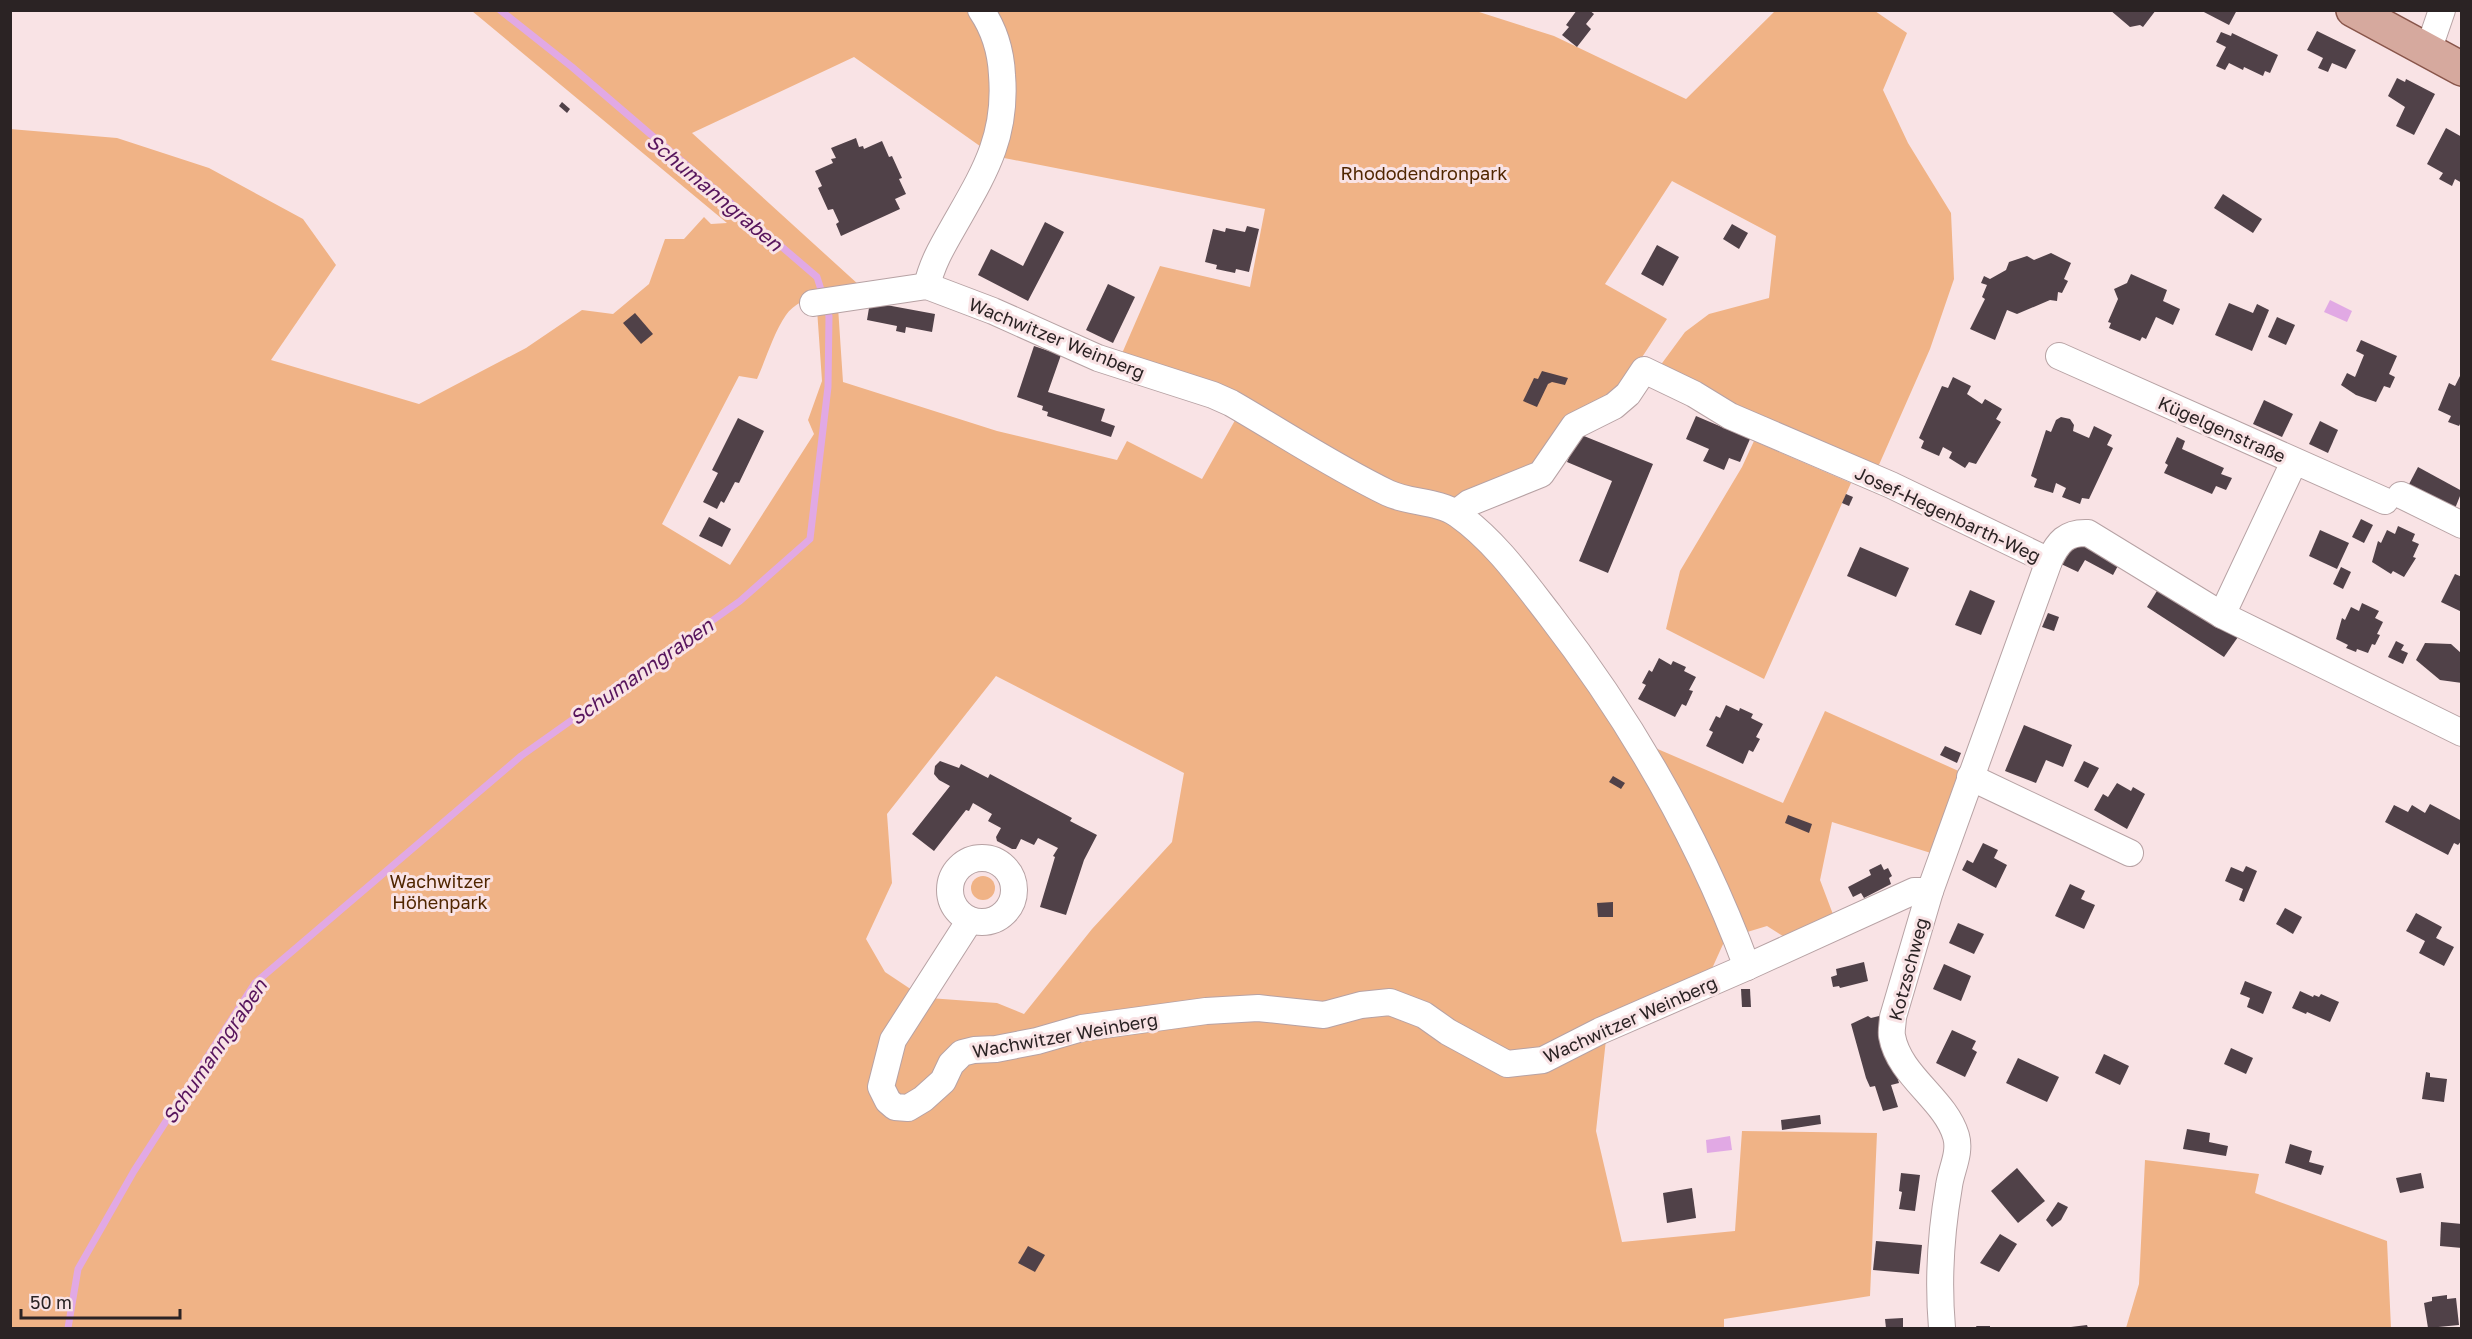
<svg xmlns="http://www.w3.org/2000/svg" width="2472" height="1339" viewBox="0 0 2472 1339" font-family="'Golos Text',sans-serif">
	<rect width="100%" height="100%" fill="#f9e3e5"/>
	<g fill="#f0b386" fill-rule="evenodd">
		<path d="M472 11H1476L1554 36 1686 99 1775 11H1875L1907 33 1883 90 1908 143 1951 213 1954 279 1930 349 1878 467 1657 370 1685 332 1709 314 1769 298 1776 236 1672 181 1605 284 1667 319 1633 371 1538 470 1452 501 1413 494 1120 358 1160 266 1250 287 1265 209 994 156 854 57 692 133 859 285C837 291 801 294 786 315 774 332 766 359 757 379L739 376 662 524 730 565 814 434 808 420 822 381 817 309 838 307 843 382 997 431 1117 460 1127 441 1202 479 1238 415 1449 518 1491 558 1571 659 1673 815 1724 942 1710 973 1609 1012 1596 1131 1622 1242 1735 1231 1742 1131 1877 1133 1870 1296 1724 1319V1328H11L10 129 117 138 209 168 303 219 336 265 271 360 419 404 526 348 582 310 613 314 649 284 665 239H684L704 217 711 224 727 223ZM996 676 1184 773 1172 842 1092 929 1024 1014 997 1003 929 998 915 992 885 972 866 939 892 883 887 814Z"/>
		<polygon points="1754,441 1851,483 1764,679 1666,629 1680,571 1742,467"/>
		<polygon points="1825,711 1963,773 1934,854 1832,822 1820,880 1834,917 1786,938 1767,926 1744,933 1646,744 1783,803"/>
		<circle cx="983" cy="888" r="12"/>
		<polygon points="2145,1160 2259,1174 2255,1193 2387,1241 2391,1328 2126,1328 2139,1284"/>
	</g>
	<g fill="#e1a9e4">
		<polygon points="2330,300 2352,311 2347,322 2324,312"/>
		<polygon points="1730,1136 1732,1150 1707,1153 1706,1140"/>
	</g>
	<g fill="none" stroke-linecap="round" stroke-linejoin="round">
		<g stroke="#e1a9e4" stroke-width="7">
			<polyline points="500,10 572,67 817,277 823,296"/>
			<polyline points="68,1328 78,1269 134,1171 255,983 521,756 740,601 810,539 828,387 829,316 826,307"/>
		</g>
	</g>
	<g fill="#504148">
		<polygon points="1577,10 1589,10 1594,14 1586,24 1591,29 1577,47 1562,35 1569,27 1566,25"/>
		<polygon points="2110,10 2156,10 2143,27 2140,25 2130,27"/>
		<polygon points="2200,10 2237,10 2229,25"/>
		<polygon points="2317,31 2356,50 2346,69 2332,63 2328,72 2318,68 2323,58 2307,50"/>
		<polygon points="2221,32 2231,36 2232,33 2278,55 2270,73 2265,71 2263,76 2244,67 2243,70 2229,63 2225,70 2216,66 2226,47 2216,42"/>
		<polygon points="2397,78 2405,82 2406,79 2435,94 2414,135 2396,126 2405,107 2388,96"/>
		<polygon points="562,102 570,109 567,113 559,106"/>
		<polygon points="2446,128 2462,137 2462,183 2455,179 2452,186 2439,179 2443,173 2427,164"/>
		<polygon points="856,138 859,147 863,146 864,149 882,141 889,157 892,156 902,178 899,179 906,194 895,199 900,209 841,236 836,224 839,222 833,209 828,210 818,188 822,186 815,171 833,163 831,159 836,158 831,148"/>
		<polygon points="2223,194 2262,219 2253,233 2214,208"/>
		<polygon points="1045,222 1064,232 1028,301 978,275 991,249 1023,266"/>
		<polygon points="1732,224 1748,233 1739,249 1723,239"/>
		<polygon points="1247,226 1259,229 1249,272 1236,269 1235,273 1216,269 1217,265 1205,262 1213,229 1225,232 1226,228 1245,232"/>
		<polygon points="1657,245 1679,257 1663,286 1641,274"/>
		<polygon points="2051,253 2071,263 2064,279 2068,281 2062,293 2058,292 2057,301 2050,300 2017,314 2007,310 1995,340 1970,329 1985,299 1982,297 1987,285 1981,283 1984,276 1990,279 2006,270 2009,262 2027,256 2034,260"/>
		<polygon points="2131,274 2167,290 2163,301 2180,309 2173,325 2156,317 2146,339 2142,337 2140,341 2109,328 2111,323 2108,322 2118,299 2114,289 2127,283"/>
		<polygon points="1108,284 1135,297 1113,343 1086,330"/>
		<polygon points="870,302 935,314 932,332 906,327 905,333 896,331 897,326 867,320"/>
		<polygon points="2229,303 2253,313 2257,304 2269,310 2252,351 2215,335"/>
		<polygon points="635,313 653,334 641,344 623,323"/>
		<polygon points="2277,317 2295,325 2286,345 2268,337"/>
		<polygon points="2361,340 2397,356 2389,374 2395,377 2390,388 2384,386 2376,402 2356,395 2341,385 2347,373 2355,377 2364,355 2356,351"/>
		<polygon points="1034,346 1061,355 1048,392 1105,409 1101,421 1115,426 1111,437 1047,416 1048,412 1042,410 1043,406 1017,397"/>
		<polygon points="1542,371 1568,378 1565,385 1552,382 1548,384 1537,407 1523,401 1534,378 1538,379"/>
		<polygon points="2460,376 2462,420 2459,426 2448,422 2451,416 2438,410 2449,383 2455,386"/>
		<polygon points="1953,377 1971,386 1967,394 1982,404 1985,399 2002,409 1996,419 2001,422 1976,464 1969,462 1965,468 1949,458 1952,452 1943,447 1939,456 1921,448 1924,441 1919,438 1942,386 1948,388"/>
		<polygon points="2264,400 2293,414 2282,437 2253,424"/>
		<polygon points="1696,416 1750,439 1740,462 1729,458 1724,470 1703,461 1709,449 1686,439"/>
		<polygon points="2061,417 2070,419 2074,425 2073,431 2089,438 2094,426 2112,435 2107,445 2113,448 2089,499 2082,498 2080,504 2062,497 2066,488 2056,483 2053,493 2034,487 2037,479 2031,476 2046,430 2051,432 2056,420"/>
		<polygon points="738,418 764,431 739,483 735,482 724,503 721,501 717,509 703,502 718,473 712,470"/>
		<polygon points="2320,421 2338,430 2328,453 2309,444"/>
		<polygon points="1579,434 1653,464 1608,573 1579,561 1612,481 1567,462"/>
		<polygon points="2177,437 2185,441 2182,449 2224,468 2221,474 2232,478 2226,490 2216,486 2212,494 2164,473 2168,465 2165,463"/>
		<polygon points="2418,467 2462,491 2454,511 2407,488"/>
		<polygon points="1846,494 1853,497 1849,506 1842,503"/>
		<polygon points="709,517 731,529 722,547 699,536"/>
		<polygon points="2361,519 2373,525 2364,543 2352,537"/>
		<polygon points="2398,526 2415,534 2412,541 2419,544 2413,557 2416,558 2404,577 2393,571 2391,574 2372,562 2378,541 2381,543 2387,530 2395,534"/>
		<polygon points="2320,530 2349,543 2337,569 2309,556"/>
		<polygon points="2071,545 2092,548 2120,562 2113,575 2085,560 2078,572 2059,563"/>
		<polygon points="1860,547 1909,568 1896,597 1847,576"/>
		<polygon points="2341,567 2351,572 2343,589 2333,584"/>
		<polygon points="2455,574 2462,577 2462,612 2441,602"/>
		<polygon points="2160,586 2238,637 2224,657 2147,607"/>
		<polygon points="1970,590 1995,601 1981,635 1955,625"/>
		<polygon points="2362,603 2379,611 2375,618 2383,622 2377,634 2380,635 2375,645 2372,644 2368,653 2357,649 2356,652 2346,648 2348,645 2336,639 2342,618 2345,620 2351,607 2359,611"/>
		<polygon points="2048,613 2059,617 2054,631 2042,627"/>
		<polygon points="2396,641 2404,645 2401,650 2408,653 2403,664 2388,657"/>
		<polygon points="2425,643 2451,644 2462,654 2462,683 2440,680 2416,660"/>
		<polygon points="1659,658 1671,665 1673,661 1686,667 1684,671 1696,677 1689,690 1693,691 1686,706 1682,704 1675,717 1638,699 1646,685 1642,683 1649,670 1652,672"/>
		<polygon points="1726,705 1739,711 1740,708 1753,714 1751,718 1763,724 1756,737 1760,739 1753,752 1749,750 1743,764 1706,746 1713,732 1709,730 1716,716 1720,718"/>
		<polygon points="2024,725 2072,745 2063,767 2046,760 2036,783 2005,771"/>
		<polygon points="1945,746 1961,753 1957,763 1940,755"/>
		<polygon points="940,761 959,768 961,764 988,778 990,774 1072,818 1070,821 1097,835 1084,860 1066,915 1040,907 1055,857 1053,856 1058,848 1038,838 1034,845 1021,839 1016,849 1012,849 997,841 996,837 1001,828 988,821 992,814 973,803 969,811 966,810 934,851 912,834 950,786 939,780 934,774 935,766"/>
		<polygon points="2084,761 2099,768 2088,788 2074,781"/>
		<polygon points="1613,776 1625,783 1621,789 1609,782"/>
		<polygon points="2117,783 2131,791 2133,787 2145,794 2127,829 2094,810 2103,794 2108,797"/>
		<polygon points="2430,804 2462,821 2462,840 2458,845 2454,843 2448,855 2385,822 2394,805 2408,812 2412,805 2425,813"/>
		<polygon points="1788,815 1812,824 1809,833 1785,823"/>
		<polygon points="1983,843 1998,850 1994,858 2007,865 1996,888 1962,870 1967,860 1973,863"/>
		<polygon points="1881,864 1884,870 1888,868 1892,876 1889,878 1891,884 1864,898 1861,893 1853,897 1848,887 1871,875 1869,870"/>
		<polygon points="2246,866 2257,871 2244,902 2239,900 2243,889 2225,881 2231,867 2243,872"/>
		<polygon points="2070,884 2085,891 2081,899 2095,905 2084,929 2055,916"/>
		<polygon points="1613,902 1613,917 1598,917 1597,903"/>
		<polygon points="2285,908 2302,917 2293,934 2276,924"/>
		<polygon points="2416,913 2442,927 2436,938 2454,947 2444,966 2419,953 2425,941 2406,931"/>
		<polygon points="1958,923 1984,934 1974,954 1949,943"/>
		<polygon points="1864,962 1868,981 1840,988 1839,986 1833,987 1831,977 1837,975 1836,969"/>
		<polygon points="1944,964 1971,976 1961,1001 1933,989"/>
		<polygon points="2245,981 2272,992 2263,1014 2247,1007 2250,998 2240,994"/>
		<polygon points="1741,989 1750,989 1751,1007 1742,1007"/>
		<polygon points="2300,991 2313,997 2314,995 2319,997 2321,994 2339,1002 2330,1022 2307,1012 2306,1014 2292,1008"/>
		<polygon points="1868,1016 1871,1018 1879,1016 1899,1083 1891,1085 1898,1107 1883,1111 1875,1086 1870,1087 1866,1078 1851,1024"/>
		<polygon points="1952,1030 1976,1041 1972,1049 1977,1052 1965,1077 1936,1063"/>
		<polygon points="2231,1048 2253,1058 2246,1074 2224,1064"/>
		<polygon points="2104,1054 2129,1066 2120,1085 2095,1073"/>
		<polygon points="2018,1058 2059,1077 2047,1102 2006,1083"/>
		<polygon points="2426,1072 2430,1073 2430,1077 2447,1079 2444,1102 2422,1099"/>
		<polygon points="1820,1115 1821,1124 1782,1130 1781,1120"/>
		<polygon points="2187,1129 2210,1133 2209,1142 2228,1146 2226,1156 2183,1149"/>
		<polygon points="2290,1144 2312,1151 2309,1162 2324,1166 2321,1175 2285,1163"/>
		<polygon points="2017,1168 2045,1201 2018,1223 1991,1191"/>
		<polygon points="1901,1173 1920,1175 1915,1211 1899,1209 1902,1192 1899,1191"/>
		<polygon points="2421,1173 2424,1188 2400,1193 2396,1178"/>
		<polygon points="1692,1188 1696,1218 1667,1223 1663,1193"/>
		<polygon points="2058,1202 2068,1207 2061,1220 2052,1227 2046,1220"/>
		<polygon points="2441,1222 2462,1224 2462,1248 2440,1246"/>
		<polygon points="2000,1234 2017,1244 1999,1272 1980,1263"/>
		<polygon points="1876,1241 1922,1245 1919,1274 1873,1270"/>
		<polygon points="1028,1246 1045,1255 1035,1272 1018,1263"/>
		<polygon points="2447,1295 2447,1299 2456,1298 2459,1325 2428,1328 2424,1303 2432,1301 2432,1297"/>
		<polygon points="1903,1318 1903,1328 1886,1328 1885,1319"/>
		<polygon points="2087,1325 2088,1328 2071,1328 2071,1327"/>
		<polygon points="1976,1326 1990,1326 1990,1328 1977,1328"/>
	</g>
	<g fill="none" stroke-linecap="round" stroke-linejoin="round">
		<defs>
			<g id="minor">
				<polyline points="2428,51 2442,10"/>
				<path d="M927 286C932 263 943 245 955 224 984 173 1007 137 1002 75 1001 53 994 29 981 10"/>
				<path d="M813 303 927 286 993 311 1098 358 1213 395 1231 403C1283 433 1334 467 1388 493 1409 503 1438 501 1457 514 1494 540 1521 578 1549 614 1633 723 1699 837 1747 967"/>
				<polyline points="2059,356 2385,501"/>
				<polyline points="2401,495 2462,525"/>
				<polyline points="1456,513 1469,503 1541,474 1574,426 1614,406 1628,394 1644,370 1694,394 1730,416 1891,485 2049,561"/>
				<polyline points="2222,615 2294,462"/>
				<polyline points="1970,777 2130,853"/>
				<circle cx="982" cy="890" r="32"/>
				<polyline points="970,920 893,1040 881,1087 888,1101 895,1107 908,1108 923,1099 943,1081 951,1064 962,1053 974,1050 996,1049 1037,1041 1082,1028 1206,1011 1258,1008 1324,1015 1361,1005 1390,1002 1424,1015 1448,1032 1507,1064 1543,1060 1600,1031 1747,967 1914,891 1930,891"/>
				<path d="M1942 1328C1938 1282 1941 1232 1949 1186 1951 1170 1961 1153 1956 1136 1945 1099 1899 1076 1892 1036 1891 1030 1893 1023 1893 1017L1930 891 2049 561C2058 542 2066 532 2088 533L2222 615 2462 733"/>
			</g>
			<polyline id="major" points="2353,10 2462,69"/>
		</defs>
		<use href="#minor" stroke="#b7a2a4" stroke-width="28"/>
		<use href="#major" stroke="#88554a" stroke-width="36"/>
		<use href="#minor" stroke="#fff" stroke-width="26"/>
		<use href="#major" stroke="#d6a99e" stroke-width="33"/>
	</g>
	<g text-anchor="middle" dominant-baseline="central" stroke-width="6" stroke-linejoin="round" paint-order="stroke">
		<g font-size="18" fill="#502600" stroke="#f9e3e5">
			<text x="1424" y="173">Rhododendronpark</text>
			<text x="440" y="881">Wachwitzer<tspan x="440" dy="21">Höhenpark</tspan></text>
		</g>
		<g font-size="18" fill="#2b2324" stroke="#f9e3e5">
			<text transform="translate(1057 338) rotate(22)">Wachwitzer Weinberg</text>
			<text transform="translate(2222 429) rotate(24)">Kügelgenstraße</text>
			<text transform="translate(1948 514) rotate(25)">Josef-Hegenbarth-Weg</text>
			<text transform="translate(1908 969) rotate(-75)">Kotzschweg</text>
			<text transform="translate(1630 1019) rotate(-24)">Wachwitzer Weinberg</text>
			<text transform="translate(1065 1035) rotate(-10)">Wachwitzer Weinberg</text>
		</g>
		<g font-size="20" font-style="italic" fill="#57145c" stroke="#f9e3e5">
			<text transform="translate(715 192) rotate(40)">Schumanngraben</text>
			<text transform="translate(641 671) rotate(-35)">Schumanngraben</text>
			<text transform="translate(214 1051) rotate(-56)">Schumanngraben</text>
		</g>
	</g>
	<rect width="2472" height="1339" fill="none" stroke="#2b2324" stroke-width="24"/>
	<path d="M21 1309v9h159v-9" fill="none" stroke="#2b2324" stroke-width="3"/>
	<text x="30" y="1309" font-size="18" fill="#2b2324" stroke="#f9e3e5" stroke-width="4.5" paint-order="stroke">50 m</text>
</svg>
